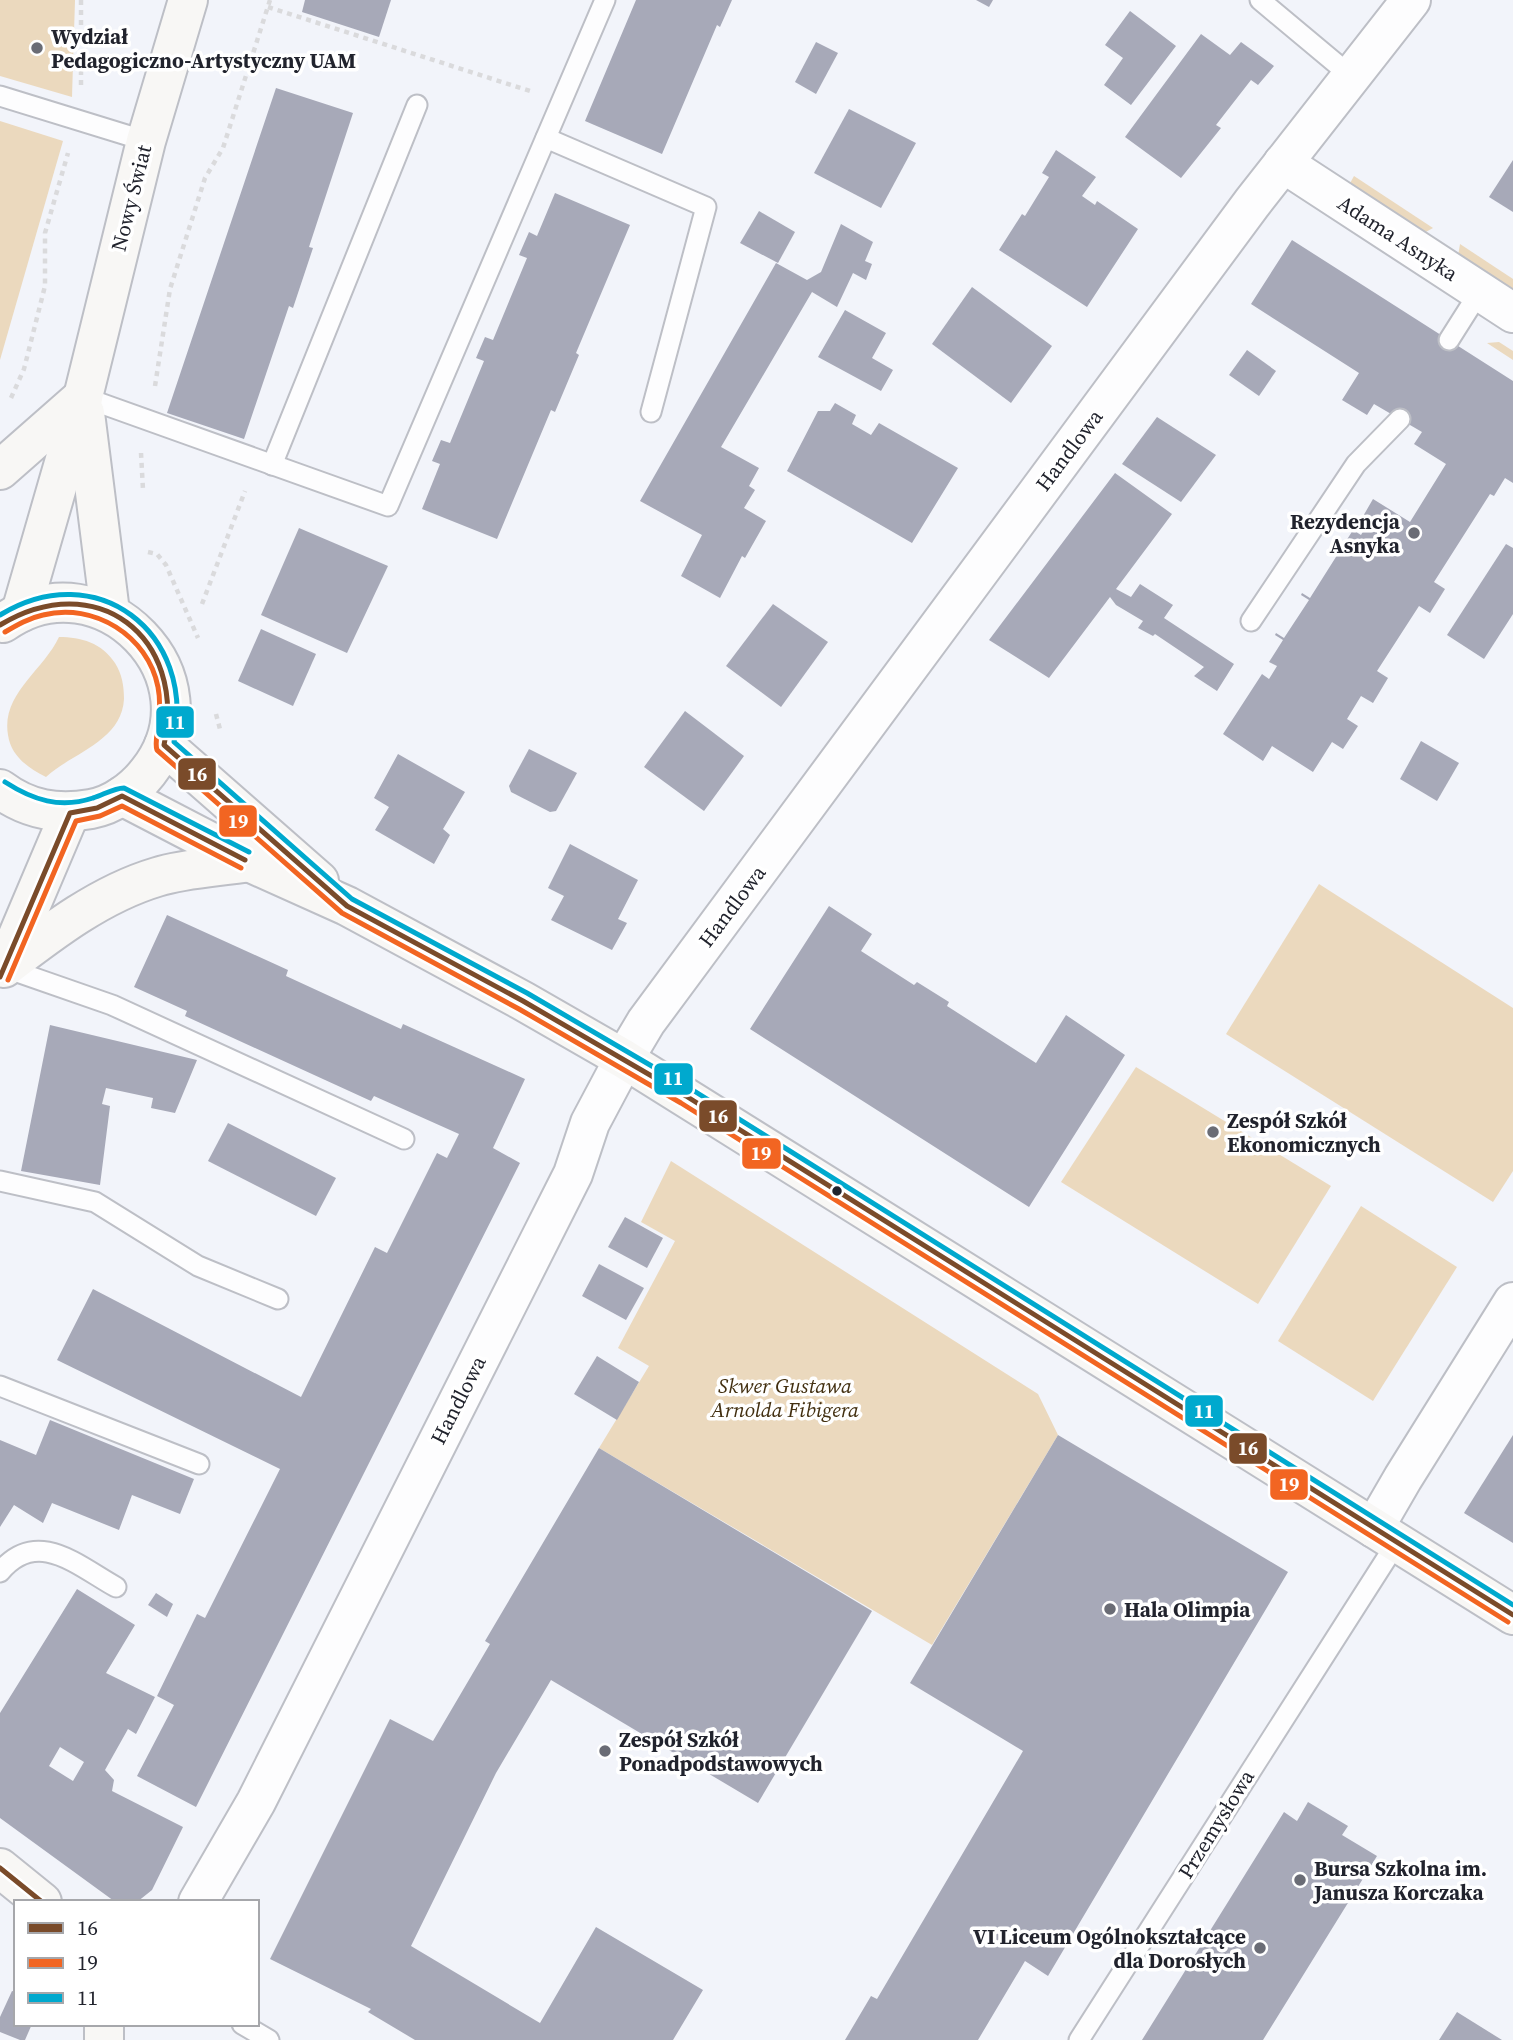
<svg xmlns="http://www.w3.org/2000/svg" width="1513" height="2040" viewBox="0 0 1513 2040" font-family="'Source Serif 4',serif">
	<rect width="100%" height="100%" fill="#f2f4fa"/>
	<g fill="#ebd9be">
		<polygon points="0,0 75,0 72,97 0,76"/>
		<polygon points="0,121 63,141 0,360"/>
		<polygon points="1354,176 1433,228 1424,233 1349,185"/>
		<polygon points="1460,244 1513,279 1513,292 1458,256"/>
		<polygon points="1499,342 1513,351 1513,360 1487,343"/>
		<path d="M59 637C81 637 102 643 115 663 122 674 124 686 124 699 122 741 72 753 46 777 28 768 11 756 8 735 1 694 43 671 59 637Z"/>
		<polygon points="1319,884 1513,1008 1513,1171 1493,1202 1226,1034"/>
		<polygon points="1136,1067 1331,1186 1258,1304 1061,1182"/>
		<polygon points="671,1161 1038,1394 1058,1435 932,1645 599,1448 649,1366 618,1348 675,1241 641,1222"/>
		<polygon points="1361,1206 1457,1267 1373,1401 1278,1341"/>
	</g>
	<g fill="#a7a9b8" fill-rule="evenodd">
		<polygon points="305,0 391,0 379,37 302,12"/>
		<polygon points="636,0 732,0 720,27 717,25 662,154 585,121"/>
		<polygon points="976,0 993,0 989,7"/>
		<polygon points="1130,11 1176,46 1131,105 1104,85 1123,58 1105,45"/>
		<polygon points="1201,34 1230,55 1241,42 1274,66 1258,85 1251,80 1216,125 1221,128 1181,178 1125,137"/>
		<polygon points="816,42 838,53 816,94 795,82"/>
		<polygon points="276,88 353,113 309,247 313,248 293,308 289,306 244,439 167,413"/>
		<polygon points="849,109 916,143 881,208 814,173"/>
		<polygon points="1056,150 1096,177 1082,196 1095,205 1097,201 1138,229 1087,307 999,250 1022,214 1025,216 1049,177 1042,173"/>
		<polygon points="1513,160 1513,212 1489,197"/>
		<polygon points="555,193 630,225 576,353 579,355 555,412 551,410 497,539 422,509 440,464 432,461 441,440 450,443 484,361 476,358 485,337 493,340 527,258 519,255 529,232 537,236"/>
		<polygon points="759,211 795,232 778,263 740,243"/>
		<polygon points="841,224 873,242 865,261 872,264 866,280 853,273 837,307 812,292 721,447 759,468 749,486 755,490 744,508 766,521 745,558 742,556 720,598 681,576 702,535 640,501 776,263 807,280 821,272"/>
		<polygon points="1292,240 1513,381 1513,483 1505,478 1494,496 1490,494 1434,582 1445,589 1430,613 1419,606 1377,671 1388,678 1373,703 1361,696 1347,719 1358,726 1343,749 1332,742 1313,772 1272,746 1263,761 1223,734 1262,674 1269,679 1277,666 1269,662 1283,640 1275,635 1276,633 1284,638 1309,600 1301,595 1302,593 1310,598 1353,530 1361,535 1368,523 1362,518 1373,499 1410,522 1446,464 1414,444 1422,432 1374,404 1367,415 1342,400 1359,373 1251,304"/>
		<polygon points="972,287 1052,346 1011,403 932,344"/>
		<polygon points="845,310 886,333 872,358 893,370 881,391 818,357"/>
		<polygon points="1247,350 1276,371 1259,396 1229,375"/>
		<polygon points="835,403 856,415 852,424 871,435 879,423 958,468 912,543 787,471 818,411 830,411"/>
		<polygon points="1157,417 1216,455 1181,502 1122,464"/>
		<polygon points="1115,473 1172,514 1116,589 1131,597 1140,584 1173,605 1164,618 1234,664 1217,691 1194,676 1204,667 1155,634 1153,636 1138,628 1143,621 1116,605 1110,597 1049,678 989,640"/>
		<polygon points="299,528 388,566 347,653 261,615"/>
		<polygon points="1506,544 1513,548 1513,614 1484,659 1447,635"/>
		<polygon points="773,604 828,642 781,707 726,666"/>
		<polygon points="261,629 316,654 293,706 238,681"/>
		<polygon points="685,711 744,756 704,811 644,767"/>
		<polygon points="1421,741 1459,763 1437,801 1400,779"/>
		<polygon points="529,749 577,773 556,811 550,812 511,792 509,786"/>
		<polygon points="398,754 465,792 443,829 450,835 434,864 375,830 389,807 374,798"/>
		<polygon points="570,844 638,880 618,919 627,923 612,950 551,920 564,896 548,888"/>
		<polygon points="829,906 872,934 861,951 914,985 917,982 949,1002 947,1006 1036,1063 1066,1015 1125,1055 1029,1207 750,1029"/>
		<polygon points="167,915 288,970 286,976 401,1029 403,1024 525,1079 493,1148 520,1163 196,1807 137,1776 174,1705 157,1696 197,1614 205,1618 280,1469 57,1360 93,1289 301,1397 375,1247 387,1253 437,1153 447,1158 459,1134 374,1096 371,1101 185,1016 187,1011 134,987"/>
		<polygon points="50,1025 197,1060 175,1113 151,1108 153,1098 106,1088 102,1104 110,1106 100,1185 21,1171"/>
		<polygon points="228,1123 336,1178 316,1216 208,1161"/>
		<polygon points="625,1217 663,1238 647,1268 608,1247"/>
		<polygon points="599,1264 644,1288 626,1320 582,1296"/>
		<polygon points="597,1356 639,1382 617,1420 574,1394"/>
		<polygon points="50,1420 194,1479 180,1514 132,1495 119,1530 52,1503 43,1523 14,1505 0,1527 0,1440 36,1455"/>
		<polygon points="1058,1435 1288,1572 1048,1976 1025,1961 978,2040 845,2040 871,1996 877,1999 1023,1751 910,1683"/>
		<polygon points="1513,1435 1513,1543 1464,1513"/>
		<polygon points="599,1448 872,1611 758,1803 551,1680 496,1773 411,1946 540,2023 596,1927 703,1990 673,2040 415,2040 368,2012 371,2009 270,1959 390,1719 433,1741 490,1644 485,1641"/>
		<path d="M77 1589 135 1625 106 1673 155 1697 136 1734 128 1729 105 1770 114 1780 112 1791 183 1827 152 1890 137 1902 114 1901 0 1818V1713ZM60 1747 84 1762 73 1781 49 1766Z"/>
		<polygon points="156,1593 173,1604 167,1617 148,1605"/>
		<polygon points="1308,1802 1348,1826 1342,1835 1377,1856 1263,2040 1142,2040 1284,1812 1297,1821"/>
		<polygon points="12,1991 16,1992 16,2024 32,2024 25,2040 20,2040 0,2032 0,2017"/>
		<polygon points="1457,2012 1502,2040 1439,2040"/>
	</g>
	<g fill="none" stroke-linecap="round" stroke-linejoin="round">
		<defs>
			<g id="lane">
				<polyline points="1260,0 1351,76"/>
				<polyline points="0,96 146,141"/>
				<polyline points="546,138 706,207 651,412"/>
				<polyline points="1449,340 1480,291"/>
				<polyline points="83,397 388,506 605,0"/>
				<polyline points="272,465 417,105"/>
				<polyline points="1251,621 1356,464 1400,419"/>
				<polyline points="3,967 112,1005 404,1139"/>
				<polyline points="0,1181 95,1202 198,1266 278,1299"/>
				<polyline points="0,1386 199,1464"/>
				<path d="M0 1572C37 1527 78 1566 116 1587"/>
				<polyline points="242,2024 269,2040"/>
				<polyline points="1079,2040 1397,1542"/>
			</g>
			<g id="street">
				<polyline points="1283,163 1513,313"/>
				<polyline points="1374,1528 1403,1478 1513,1302"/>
				<polyline points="198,1902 256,1802 573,1174 590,1123 624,1059 646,1022 1252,203 1411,0"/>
			</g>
			<g id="secondary">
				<polyline points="85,413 110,612"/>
				<polyline points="0,470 83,397"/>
				<polyline points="21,612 83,397 146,141 188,0"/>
				<polyline points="164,745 319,881"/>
				<path d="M0 789C28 810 57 815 91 809 113 805 134 790 148 772 222 679 101 553 3 623"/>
				<polyline points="122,796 249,862 347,906 523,1001 624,1059 1513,1615"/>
				<polyline points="5,966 70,813"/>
				<path d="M4 968C51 932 100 894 157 877 186 868 219 867 249 862"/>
				<polyline points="0,1868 42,1902"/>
				<polyline points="104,2024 104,2040"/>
			</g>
		</defs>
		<use href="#lane" stroke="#bdbfc6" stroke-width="23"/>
		<use href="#street" stroke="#bdbfc6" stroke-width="42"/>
		<use href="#secondary" stroke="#bdbfc6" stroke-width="42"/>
		<g stroke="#dadadc" stroke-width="4.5" stroke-dasharray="5 5" stroke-linecap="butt">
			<polyline points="81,0 81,87"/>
			<polyline points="268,7 530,91"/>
			<polyline points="155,386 170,289 205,178 223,148 270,0"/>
			<polyline points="11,398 24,369 45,286 45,233 68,153"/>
			<polyline points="141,453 143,490"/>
			<polyline points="148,552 157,554 166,565 198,638"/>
			<polyline points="202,604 245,491"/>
			<polyline points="216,714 221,733"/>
		</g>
		<use href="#lane" stroke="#fdfdfe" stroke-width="19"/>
		<use href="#street" stroke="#fdfdfe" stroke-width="38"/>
		<use href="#secondary" stroke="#f8f7f5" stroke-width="38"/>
		<defs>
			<g id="bus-1">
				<path d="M0 625C96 567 187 636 164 745L347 906 523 1001 686 1096 1513 1615"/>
				<polyline points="0,977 70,813 97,808 122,796 245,860"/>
				<polyline points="0,1868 42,1902"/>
			</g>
			<g id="bus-2">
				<path d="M5 632C17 625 29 618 43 615 94 602 148 636 158 687 160 697 160 708 159 719 159 729 154 741 157 750L342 913 519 1009 681 1103 1508 1622"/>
				<polyline points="8,980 76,821 100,816 122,806 241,868"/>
			</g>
			<g id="bus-3">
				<path d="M0 615C96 556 196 632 174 742L352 899 527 993 691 1089 1513 1605"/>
				<path d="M5 782C33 800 60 809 93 798 103 795 114 788 124 788L249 852"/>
			</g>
		</defs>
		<use href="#bus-1" stroke="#fff" stroke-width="10"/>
		<use href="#bus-2" stroke="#fff" stroke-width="10"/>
		<use href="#bus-3" stroke="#fff" stroke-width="10"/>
		<use href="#bus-1" stroke="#7a4b2a" stroke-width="5"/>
		<use href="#bus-2" stroke="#f26522" stroke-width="5"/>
		<use href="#bus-3" stroke="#00a9ce" stroke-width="5"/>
	</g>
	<g fill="#6a6c75" stroke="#fff" stroke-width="2.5">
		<circle cx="37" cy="48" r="7"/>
		<circle cx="1414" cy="533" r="7"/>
		<circle cx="1213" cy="1132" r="7"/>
		<circle cx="1110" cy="1609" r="7"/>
		<circle cx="605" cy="1751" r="7"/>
		<circle cx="1300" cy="1880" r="7"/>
		<circle cx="1260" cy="1948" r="7"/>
	</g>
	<circle fill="#21232d" stroke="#fff" stroke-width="2.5" cx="837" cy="1191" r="6"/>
	<g text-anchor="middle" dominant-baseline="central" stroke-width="7" stroke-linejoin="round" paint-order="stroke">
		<g font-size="21" font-weight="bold" fill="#21232d" stroke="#fff" text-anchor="start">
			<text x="51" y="36">Wydział<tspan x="51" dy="24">Pedagogiczno-Artystyczny UAM</tspan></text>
			<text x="1400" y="521" text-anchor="end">Rezydencja<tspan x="1400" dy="24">Asnyka</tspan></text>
			<text x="1227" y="1120">Zespół Szkół<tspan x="1227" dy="24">Ekonomicznych</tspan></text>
			<text x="1124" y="1609">Hala Olimpia</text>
			<text x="619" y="1739">Zespół Szkół<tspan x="619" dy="24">Ponadpodstawowych</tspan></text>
			<text x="1314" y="1868">Bursa Szkolna im.<tspan x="1314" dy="24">Janusza Korczaka</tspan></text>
			<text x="1246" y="1936" text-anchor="end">VI Liceum Ogólnokształcące<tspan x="1246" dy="24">dla Dorosłych</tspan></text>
		</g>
		<g font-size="21" fill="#21232d" stroke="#fff">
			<text transform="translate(131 198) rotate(-76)">Nowy Świat</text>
			<text transform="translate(1398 238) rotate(33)">Adama Asnyka</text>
			<text transform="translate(1069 450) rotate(-53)">Handlowa</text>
			<text transform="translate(732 906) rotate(-53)">Handlowa</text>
			<text transform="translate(458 1400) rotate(-63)">Handlowa</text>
			<text transform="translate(1216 1824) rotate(-58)">Przemysłowa</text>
		</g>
		<g font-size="21" font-style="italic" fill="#422f10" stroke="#fff">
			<text x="785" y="1385">Skwer Gustawa<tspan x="785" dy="24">Arnolda Fibigera</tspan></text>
		</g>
	</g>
	<g stroke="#fff" stroke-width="2.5">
		<rect x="155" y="705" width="40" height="34" rx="7" fill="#00a9ce"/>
		<rect x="177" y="757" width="40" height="34" rx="7" fill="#7a4b2a"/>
		<rect x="218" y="804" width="40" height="34" rx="7" fill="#f26522"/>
		<rect x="653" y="1062" width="41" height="34" rx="7" fill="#00a9ce"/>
		<rect x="698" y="1099" width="40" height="34" rx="7" fill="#7a4b2a"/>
		<rect x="741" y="1137" width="41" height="33" rx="7" fill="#f26522"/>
		<rect x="1184" y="1394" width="40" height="34" rx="7" fill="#00a9ce"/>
		<rect x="1228" y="1432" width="40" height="33" rx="7" fill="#7a4b2a"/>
		<rect x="1269" y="1468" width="40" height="33" rx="7" fill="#f26522"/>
	</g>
	<g font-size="19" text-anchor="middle" font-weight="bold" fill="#fff">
		<text x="175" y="729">11</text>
		<text x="197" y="781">16</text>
		<text x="238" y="828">19</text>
		<text x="673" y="1085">11</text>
		<text x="718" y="1123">16</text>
		<text x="761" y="1160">19</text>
		<text x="1204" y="1418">11</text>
		<text x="1248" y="1455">16</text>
		<text x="1289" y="1491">19</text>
	</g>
	<rect x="14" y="1900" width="245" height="126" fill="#ffffff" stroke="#a6a7ab" stroke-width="2"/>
	<rect x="28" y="1923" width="35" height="10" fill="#7a4b2a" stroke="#a6a7ab" stroke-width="2"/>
	<text x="77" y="1935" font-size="21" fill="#21232d">16</text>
	<rect x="28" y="1958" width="35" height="10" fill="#f26522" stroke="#a6a7ab" stroke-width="2"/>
	<text x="77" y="1970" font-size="21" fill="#21232d">19</text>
	<rect x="28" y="1993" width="35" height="10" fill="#00a9ce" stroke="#a6a7ab" stroke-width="2"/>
	<text x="77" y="2005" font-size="21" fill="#21232d">11</text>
</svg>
